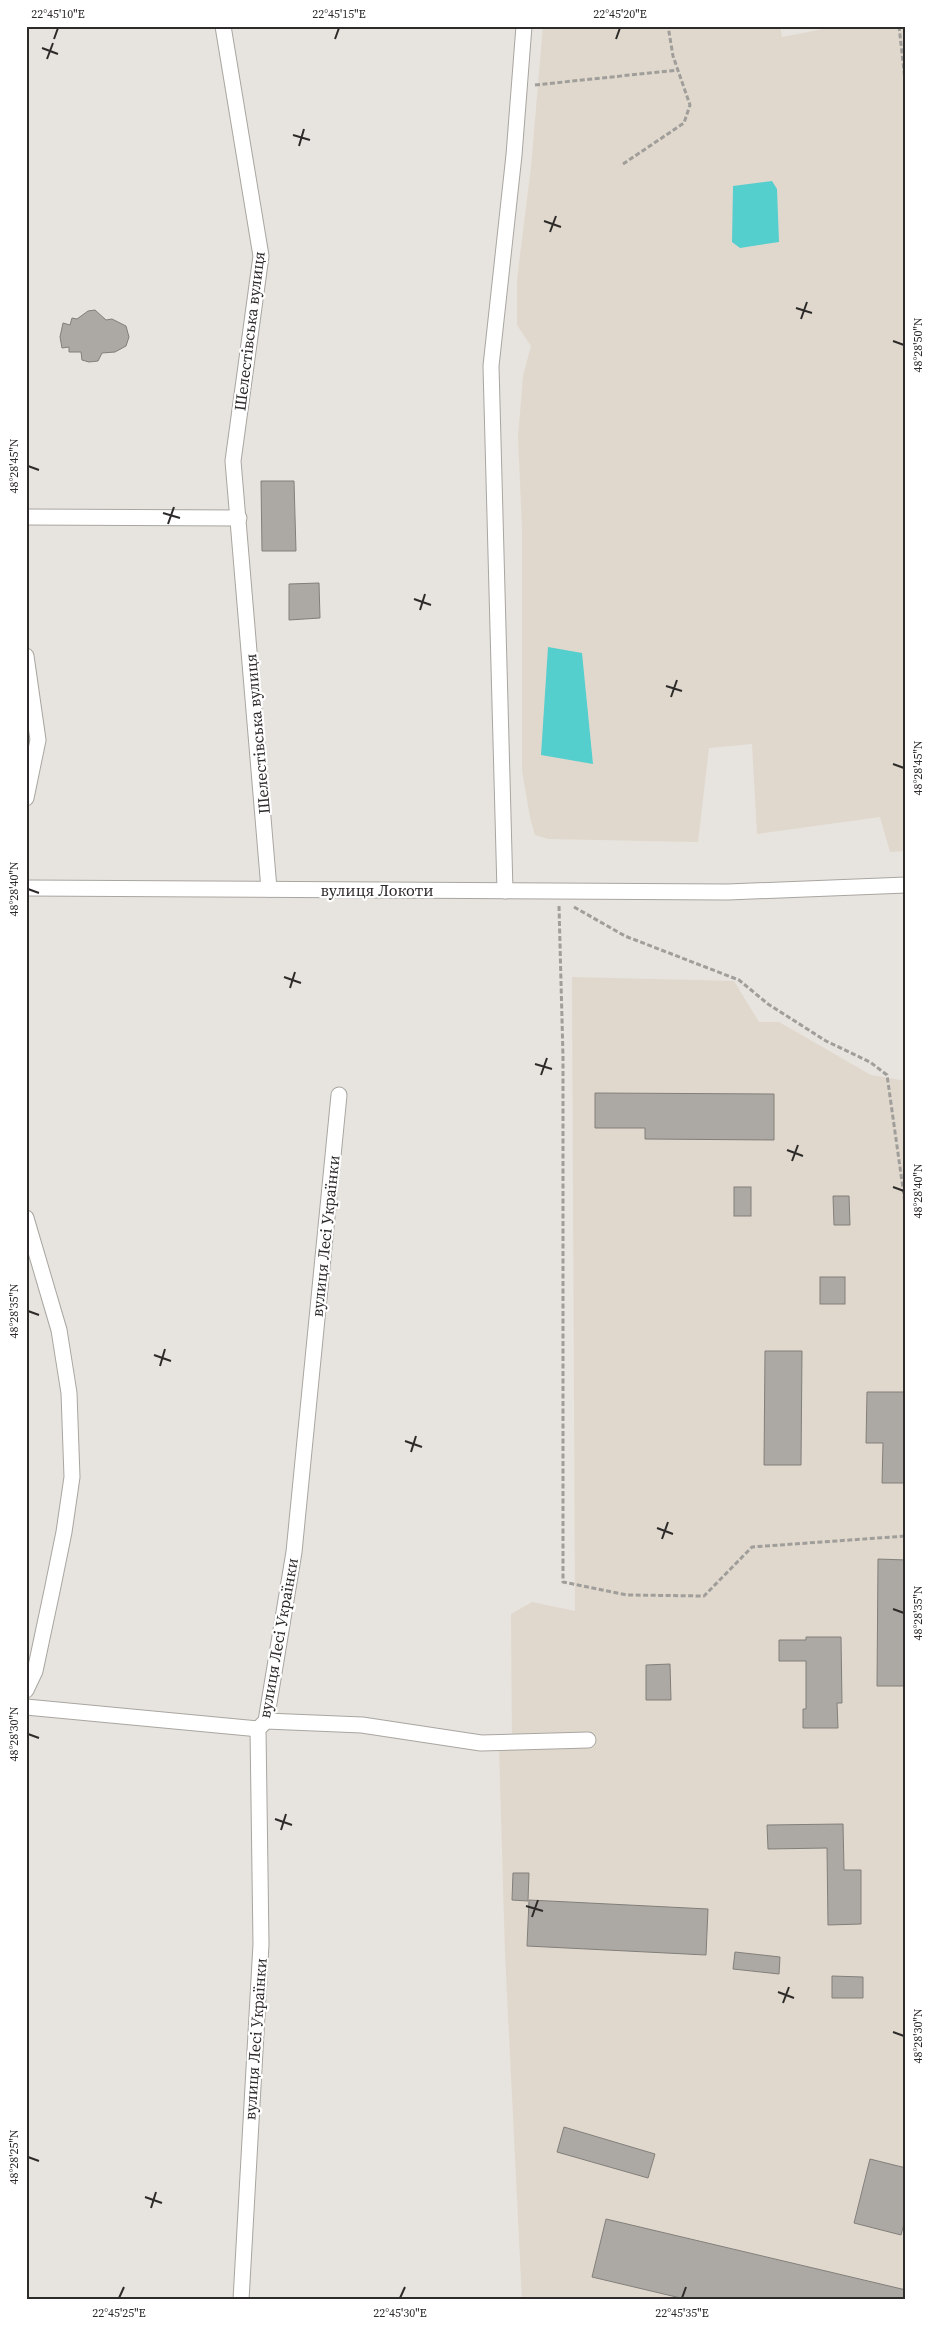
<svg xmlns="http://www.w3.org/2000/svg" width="932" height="2326" viewBox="0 0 932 2326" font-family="'Source Serif 4',serif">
	<rect width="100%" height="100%" fill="#e7e3de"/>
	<g fill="#e0d8cd">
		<polygon points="543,26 780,26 782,37 839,26 906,26 906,851 890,852 880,817 757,834 752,744 709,748 698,842 548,839 535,835 530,817 522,771 522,527 518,437 523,376 531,346 517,325 517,280 531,167"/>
		<polygon points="572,977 734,981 759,1022 779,1022 871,1075 906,1081 906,2300 522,2300 505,1953 499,1747 512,1747 511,1614 532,1602 575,1611"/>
	</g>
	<g fill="#55cece">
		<polygon points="772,181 777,189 779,242 740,248 732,242 733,186"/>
		<polygon points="548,647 582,653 593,764 541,755"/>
	</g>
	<g fill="#aca9a4" stroke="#827f7b">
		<polygon points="95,310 106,320 112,319 126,326 129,337 126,346 115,352 102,353 98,361 89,362 82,360 81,352 69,352 69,347 62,348 60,337 63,323 70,325 72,318 77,319 88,311"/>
		<polygon points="261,481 294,481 296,551 262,551"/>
		<polygon points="319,583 320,618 289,620 289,584"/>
		<polygon points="595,1093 774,1094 774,1140 645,1139 645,1128 595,1128"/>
		<rect x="734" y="1187" width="17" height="29"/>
		<polygon points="833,1196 849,1196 850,1225 834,1225"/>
		<rect x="820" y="1277" width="25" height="27"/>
		<polygon points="765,1351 802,1351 801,1465 764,1465"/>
		<polygon points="867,1392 906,1392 906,1483 882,1483 883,1443 866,1443"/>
		<polygon points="878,1559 906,1560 906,1686 877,1686"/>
		<polygon points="806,1637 841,1637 842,1703 837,1703 838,1728 803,1728 803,1709 806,1709 806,1661 779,1661 779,1640 806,1640"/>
		<polygon points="670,1664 671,1700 646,1700 646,1665"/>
		<polygon points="843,1824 844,1870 861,1870 861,1924 828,1925 827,1848 768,1849 767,1825"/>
		<polygon points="513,1873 529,1873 528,1901 512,1900"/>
		<polygon points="529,1900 708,1909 706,1955 527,1946"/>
		<polygon points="735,1952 780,1957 779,1974 733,1969"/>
		<polygon points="832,1976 863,1977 863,1998 832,1998"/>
		<polygon points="564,2127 655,2154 648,2178 557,2152"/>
		<polygon points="870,2159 906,2168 906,2216 901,2235 854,2223"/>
		<polygon points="606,2219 906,2290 906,2300 689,2300 592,2277"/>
	</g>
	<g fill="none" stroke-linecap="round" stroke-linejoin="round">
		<defs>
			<g id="street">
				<polyline points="223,26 261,256 233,461 269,889"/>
				<polyline points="26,517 239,518"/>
				<polyline points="26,656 38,740 26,798"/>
				<polyline points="26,888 728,892 906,885"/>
				<polyline points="505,891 491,366 514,155 524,26"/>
				<polyline points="26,1218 59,1330 69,1393 72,1477 64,1532 52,1591 35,1671 26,1690"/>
				<polyline points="26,1707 258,1729"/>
				<polyline points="266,1721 362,1725 481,1743 588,1740"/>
				<polyline points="241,2300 261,1944 258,1729 266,1721 294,1552 339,1095"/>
			</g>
		</defs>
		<use href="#street" stroke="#a9a6a1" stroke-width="17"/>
		<g stroke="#a09e9a" stroke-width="3" stroke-dasharray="5 2.5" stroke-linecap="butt">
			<polyline points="899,26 906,89"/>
			<polyline points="535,85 678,70"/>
			<polyline points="623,164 684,123 690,105 673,56 668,26"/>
			<polyline points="559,906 563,1057 563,1582 627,1595 704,1596 752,1547 906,1536"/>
			<polyline points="574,907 625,936 739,980 768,1004 826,1041 870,1062 887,1075 906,1210"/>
		</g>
		<use href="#street" stroke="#fff" stroke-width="15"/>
	</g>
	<path fill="none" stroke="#2c2b29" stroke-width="2" d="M54 39 58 28M335 39 339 28M616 39 620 28M42 48 58 54M47 59 53 43M293 135 310 140M299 146 304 129M544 221 561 227M550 232 556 216M796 308 812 313M801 319 807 302M893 341 904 345M28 466 39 470M163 513 180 518M168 524 174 507M414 599 431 605M420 610 425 594M666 686 682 691M671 697 677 680M893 764 904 768M28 889 39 893M284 977 301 983M290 988 295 972M535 1064 552 1069M541 1075 547 1058M787 1150 803 1156M792 1161 798 1145M893 1187 904 1191M28 1311 39 1315M154 1355 171 1361M160 1366 165 1349M405 1441 422 1447M411 1452 416 1436M657 1528 673 1534M662 1539 668 1522M893 1609 904 1613M28 1734 39 1738M275 1819 292 1825M281 1830 286 1814M526 1906 543 1911M532 1917 538 1900M778 1992 794 1998M783 2003 789 1987M893 2032 904 2036M28 2157 39 2161M145 2197 162 2203M151 2208 156 2192M119 2298 124 2287M400 2298 405 2287M682 2298 686 2287"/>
	<g text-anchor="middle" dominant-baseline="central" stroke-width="4.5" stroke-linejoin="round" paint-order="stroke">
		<g font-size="16" fill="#2c2b29" stroke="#fff">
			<text transform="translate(249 331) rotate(-83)">Шелестівська вулиця</text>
			<text transform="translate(257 734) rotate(-95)">Шелестівська вулиця</text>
			<text x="377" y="890">вулиця Локоти</text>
			<text transform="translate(325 1236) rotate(-84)">вулиця Лесі Українки</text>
			<text transform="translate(278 1638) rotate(-80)">вулиця Лесі Українки</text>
			<text transform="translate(255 2039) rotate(-86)">вулиця Лесі Українки</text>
		</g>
	</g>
	<rect width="932" height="2326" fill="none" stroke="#ffffff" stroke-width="55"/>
	<rect x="28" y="28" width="876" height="2270" fill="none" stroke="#2c2b29" stroke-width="2"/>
	<g font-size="12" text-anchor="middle" fill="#2c2b29">
		<text x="58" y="18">22°45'10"E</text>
		<text x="339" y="18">22°45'15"E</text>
		<text x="620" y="18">22°45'20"E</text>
		<text transform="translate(918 345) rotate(-90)" y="4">48°28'50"N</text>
		<text transform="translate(14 466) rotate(-90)" y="4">48°28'45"N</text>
		<text transform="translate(918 768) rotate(-90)" y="4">48°28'45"N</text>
		<text transform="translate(14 889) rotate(-90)" y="4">48°28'40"N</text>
		<text transform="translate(918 1191) rotate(-90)" y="4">48°28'40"N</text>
		<text transform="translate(14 1311) rotate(-90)" y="4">48°28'35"N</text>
		<text transform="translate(918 1613) rotate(-90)" y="4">48°28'35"N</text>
		<text transform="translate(14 1734) rotate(-90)" y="4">48°28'30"N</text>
		<text transform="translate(918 2036) rotate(-90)" y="4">48°28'30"N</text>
		<text transform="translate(14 2157) rotate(-90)" y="4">48°28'25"N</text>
		<text x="119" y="2317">22°45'25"E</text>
		<text x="400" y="2317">22°45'30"E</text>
		<text x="682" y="2317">22°45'35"E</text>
	</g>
</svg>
